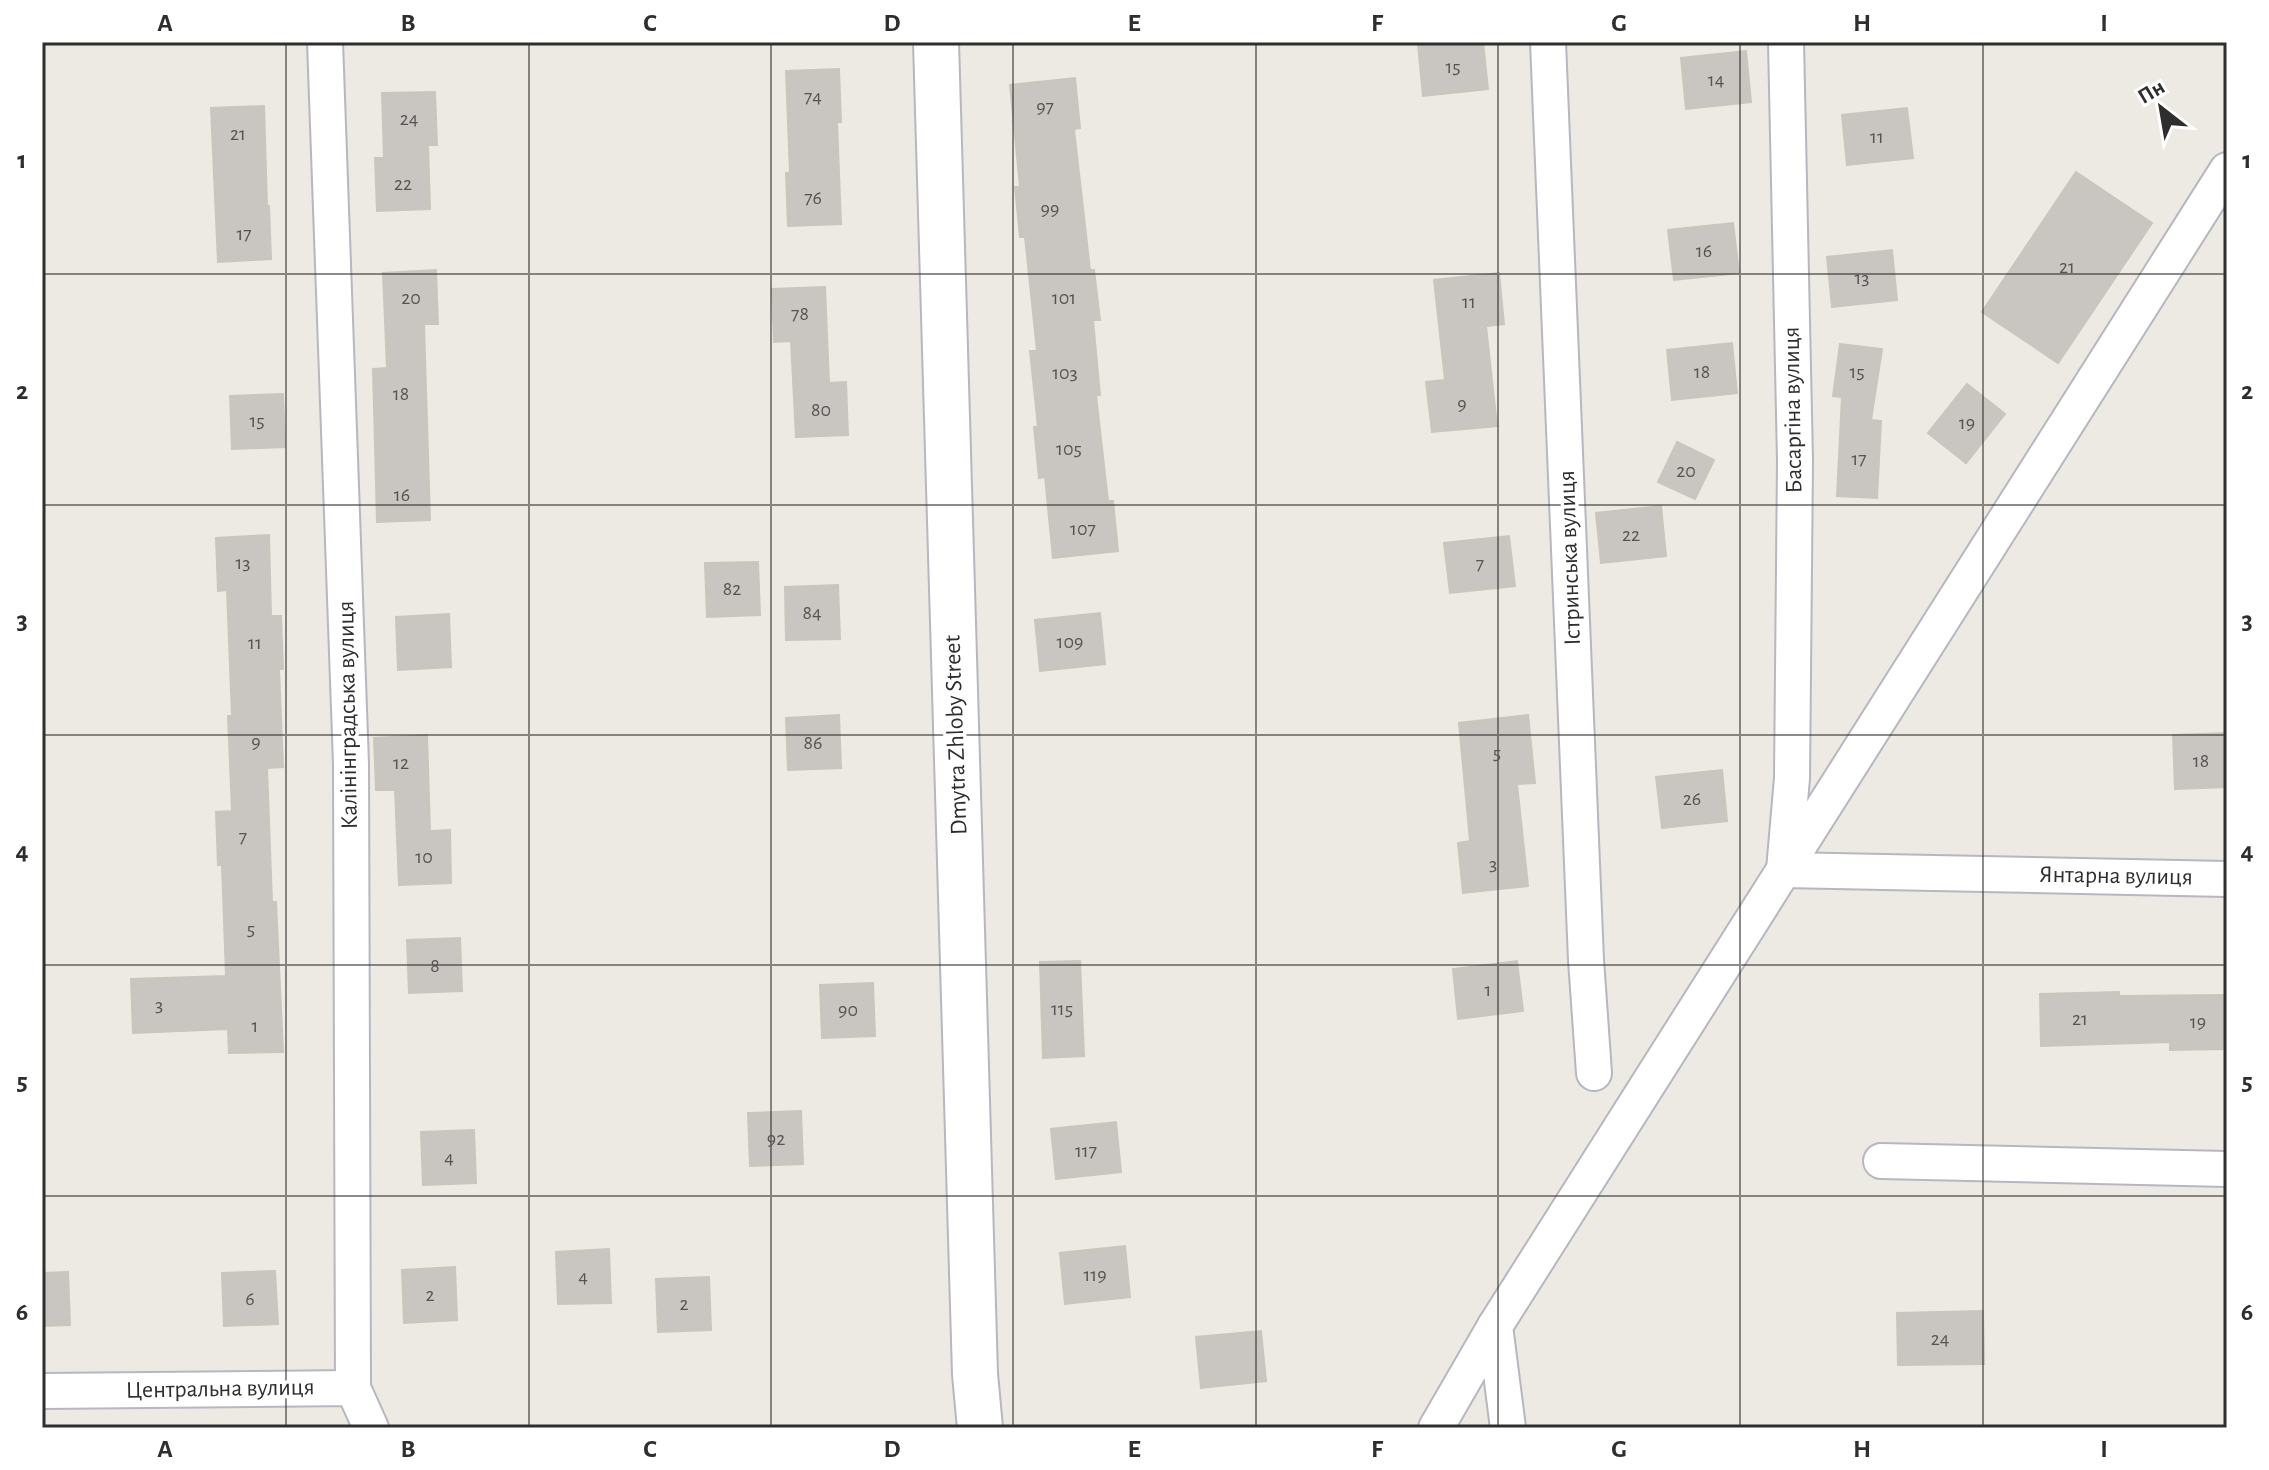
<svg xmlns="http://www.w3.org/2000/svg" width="2269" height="1470" viewBox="0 0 2269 1470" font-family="'Alegreya Sans',sans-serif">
	<rect width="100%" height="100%" fill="#edeae3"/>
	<g fill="#c9c6c1" stroke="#c9c6bc" stroke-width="2">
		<polygon points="1447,42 1483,42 1488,89 1423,96 1418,45"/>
		<polygon points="1746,51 1751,102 1686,109 1681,58"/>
		<polygon points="839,69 841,122 837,122 841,224 788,226 786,173 790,173 786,71"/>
		<polygon points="1075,78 1080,128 1074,129 1090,270 1094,270 1100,320 1093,320 1100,395 1096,395 1108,501 1113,501 1118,551 1053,558 1045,477 1039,478 1034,427 1038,427 1030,351 1037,351 1025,237 1020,237 1015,187 1020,187 1010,85"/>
		<polygon points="435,92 437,145 428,145 430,209 377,211 375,158 384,158 382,93"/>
		<polygon points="264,106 267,206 269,206 271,259 218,262 211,108"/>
		<polygon points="1907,108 1913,158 1847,165 1842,115"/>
		<polygon points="2076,172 2152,223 2058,363 1982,312"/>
		<polygon points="1733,223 1739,273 1674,280 1668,230"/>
		<polygon points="1892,250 1897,300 1832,307 1827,257"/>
		<polygon points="436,270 438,324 424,324 430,520 377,522 373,369 387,368 383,273"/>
		<polygon points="1499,273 1504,324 1486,326 1497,426 1432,432 1426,382 1445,380 1434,280"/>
		<polygon points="825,287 829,383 846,382 848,435 796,437 791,341 774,342 772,289"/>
		<polygon points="1732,343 1737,393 1672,400 1667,350"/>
		<polygon points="1840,344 1882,349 1871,420 1881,421 1877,498 1837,496 1842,397 1833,396"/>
		<polygon points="1967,384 2005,414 1966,463 1928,433"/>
		<polygon points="283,394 285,447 232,449 230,396"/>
		<polygon points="1677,442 1714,460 1695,499 1658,482"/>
		<polygon points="1661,506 1666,556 1601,563 1596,513"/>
		<polygon points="269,535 271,616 281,616 283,669 279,669 283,767 267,768 272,902 276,902 283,1052 229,1053 228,1029 133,1033 131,979 226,976 222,865 218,865 216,812 232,811 228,716 232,716 227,590 218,591 216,538"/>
		<polygon points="1509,536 1515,586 1450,593 1444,543"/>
		<polygon points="758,562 760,615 707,617 705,563"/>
		<polygon points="838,585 840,639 786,640 785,587"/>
		<polygon points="1100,613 1105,664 1040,671 1035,620"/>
		<polygon points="449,614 451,667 398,670 396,617"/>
		<polygon points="839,715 841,768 788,770 786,718"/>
		<polygon points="1528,715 1535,783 1517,784 1528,886 1463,893 1458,843 1470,841 1459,723"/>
		<polygon points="2227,733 2227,787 2175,789 2173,735"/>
		<polygon points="427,735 430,831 450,830 451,883 399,885 395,790 376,790 374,738"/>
		<polygon points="1722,770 1727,821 1662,828 1656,777"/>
		<polygon points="460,938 462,991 409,993 407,940"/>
		<polygon points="1080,961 1084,1056 1043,1058 1040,962"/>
		<polygon points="1517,961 1523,1011 1458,1019 1453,969"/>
		<polygon points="873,983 875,1036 822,1038 820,985"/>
		<polygon points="2119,992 2119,996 2227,995 2227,1049 2170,1050 2170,1042 2041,1046 2040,994"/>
		<polygon points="801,1111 803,1164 750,1166 748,1113"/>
		<polygon points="1116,1122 1121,1172 1056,1179 1051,1129"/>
		<polygon points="474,1130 476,1183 423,1185 421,1132"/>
		<polygon points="1125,1246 1130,1297 1065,1304 1060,1253"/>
		<polygon points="609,1249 611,1303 558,1304 556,1252"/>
		<polygon points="455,1267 457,1320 404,1323 402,1270"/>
		<polygon points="275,1271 278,1324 224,1326 222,1273"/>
		<polygon points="68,1272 70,1325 42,1326 42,1273"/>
		<polygon points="709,1277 711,1330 658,1332 656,1279"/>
		<polygon points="1983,1311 1984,1364 1898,1365 1897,1313"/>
		<polygon points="1261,1331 1266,1381 1201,1388 1196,1337"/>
	</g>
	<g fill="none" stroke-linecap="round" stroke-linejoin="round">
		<defs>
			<g id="street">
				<polyline points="325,42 351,764 353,1388"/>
				<polyline points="1548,42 1586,960 1594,1073"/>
				<polyline points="1786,42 1795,461 1792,778 1784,870 2227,879"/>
				<polyline points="1881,1161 2227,1169"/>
				<polyline points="42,1391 353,1388 371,1428"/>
				<polyline points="1436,1428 1495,1326"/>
				<polyline points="1508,1428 1495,1326 2227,170"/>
			</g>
			<polyline id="secondary" points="936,42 975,1374 980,1428"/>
		</defs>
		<use href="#street" stroke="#b6b7c0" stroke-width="38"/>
		<use href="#secondary" stroke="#b6b7c0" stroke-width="48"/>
		<use href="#street" stroke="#fff" stroke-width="34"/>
		<use href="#secondary" stroke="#fff" stroke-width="44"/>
	</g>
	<path fill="none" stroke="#2e2e2e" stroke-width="2" stroke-opacity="0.55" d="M286 42V1428M529 42V1428M771 42V1428M1013 42V1428M1256 42V1428M1498 42V1428M1740 42V1428M1983 42V1428M42 274H2227M42 505H2227M42 735H2227M42 965H2227M42 1196H2227"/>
	<g text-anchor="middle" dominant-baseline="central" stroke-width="7" stroke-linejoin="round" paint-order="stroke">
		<g font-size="20" fill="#555453">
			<text x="1453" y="67">15</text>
			<text x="1716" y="80">14</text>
			<text x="813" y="97">74</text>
			<text x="1045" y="107">97</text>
			<text x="409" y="119">24</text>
			<text x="238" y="134">21</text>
			<text x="1877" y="137">11</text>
			<text x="403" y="184">22</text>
			<text x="813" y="198">76</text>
			<text x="1050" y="209">99</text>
			<text x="244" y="234">17</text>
			<text x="1704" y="251">16</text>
			<text x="2067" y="267">21</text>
			<text x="1862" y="278">13</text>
			<text x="411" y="298">20</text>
			<text x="1064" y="298">101</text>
			<text x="1469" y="302">11</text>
			<text x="800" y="314">78</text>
			<text x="1702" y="372">18</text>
			<text x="1857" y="372">15</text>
			<text x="1065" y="373">103</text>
			<text x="401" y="394">18</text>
			<text x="1462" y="404">9</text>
			<text x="821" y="410">80</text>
			<text x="257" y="421">15</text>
			<text x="1967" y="423">19</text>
			<text x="1069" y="449">105</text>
			<text x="1859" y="459">17</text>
			<text x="1686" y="471">20</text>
			<text x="402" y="495">16</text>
			<text x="1083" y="529">107</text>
			<text x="1631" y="535">22</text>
			<text x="243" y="563">13</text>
			<text x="1480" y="564">7</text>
			<text x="732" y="589">82</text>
			<text x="812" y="613">84</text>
			<text x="1070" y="642">109</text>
			<text x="255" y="643">11</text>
			<text x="256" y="742">9</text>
			<text x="813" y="743">86</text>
			<text x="1497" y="753">5</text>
			<text x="2201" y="761">18</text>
			<text x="401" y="763">12</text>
			<text x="1692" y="799">26</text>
			<text x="243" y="837">7</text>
			<text x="424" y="857">10</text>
			<text x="1493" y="864">3</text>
			<text x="251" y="929">5</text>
			<text x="435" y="966">8</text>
			<text x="1488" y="990">1</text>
			<text x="159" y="1005">3</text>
			<text x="1062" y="1009">115</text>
			<text x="848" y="1010">90</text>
			<text x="2080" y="1019">21</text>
			<text x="2198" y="1022">19</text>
			<text x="255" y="1026">1</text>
			<text x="776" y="1139">92</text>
			<text x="1086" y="1151">117</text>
			<text x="449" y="1158">4</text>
			<text x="1095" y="1275">119</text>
			<text x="583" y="1277">4</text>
			<text x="430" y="1295">2</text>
			<text x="250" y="1299">6</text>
			<text x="684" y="1304">2</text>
			<text x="1940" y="1339">24</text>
		</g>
		<g font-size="24" fill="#2e2e2e" stroke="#fff">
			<text transform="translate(1793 410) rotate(-91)">Басаргіна вулиця</text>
			<text transform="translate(1570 558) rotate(-92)">Істринська вулиця</text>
			<text transform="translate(348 715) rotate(-91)">Калінінградська вулиця</text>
			<text transform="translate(956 735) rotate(-92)">Dmytra Zhloby Street</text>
			<text transform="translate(2116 876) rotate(1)">Янтарна вулиця</text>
			<text transform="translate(220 1389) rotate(-1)">Центральна вулиця</text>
		</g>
	</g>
	<rect width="2269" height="1470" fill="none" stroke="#ffffff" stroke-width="88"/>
	<g transform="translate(2161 108) rotate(329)" stroke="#ffffff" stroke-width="6" paint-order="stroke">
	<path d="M0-6L14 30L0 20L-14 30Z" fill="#2e2e2e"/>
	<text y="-12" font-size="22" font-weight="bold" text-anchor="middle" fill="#2e2e2e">Пн</text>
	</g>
	<rect x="44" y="44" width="2181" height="1382" fill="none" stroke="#2e2e2e" stroke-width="3"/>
	<g font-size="26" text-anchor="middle" font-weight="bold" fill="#2e2e2e">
		<text x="165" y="31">A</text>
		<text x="408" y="31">B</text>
		<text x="650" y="31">C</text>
		<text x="892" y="31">D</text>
		<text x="1134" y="31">E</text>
		<text x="1377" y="31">F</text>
		<text x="1619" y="31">G</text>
		<text x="1862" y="31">H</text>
		<text x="2104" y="31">I</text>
		<text x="22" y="168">1</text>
		<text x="2247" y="168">1</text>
		<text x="22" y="399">2</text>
		<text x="2247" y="399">2</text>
		<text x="22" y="629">3</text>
		<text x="2247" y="629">3</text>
		<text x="22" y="859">4</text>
		<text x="2247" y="859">4</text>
		<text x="22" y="1090">5</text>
		<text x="2247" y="1090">5</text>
		<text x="22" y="1320">6</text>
		<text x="2247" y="1320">6</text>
		<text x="165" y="1457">A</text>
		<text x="408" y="1457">B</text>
		<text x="650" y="1457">C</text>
		<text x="892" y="1457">D</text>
		<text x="1134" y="1457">E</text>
		<text x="1377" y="1457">F</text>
		<text x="1619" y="1457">G</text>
		<text x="1862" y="1457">H</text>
		<text x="2104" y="1457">I</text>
	</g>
</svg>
